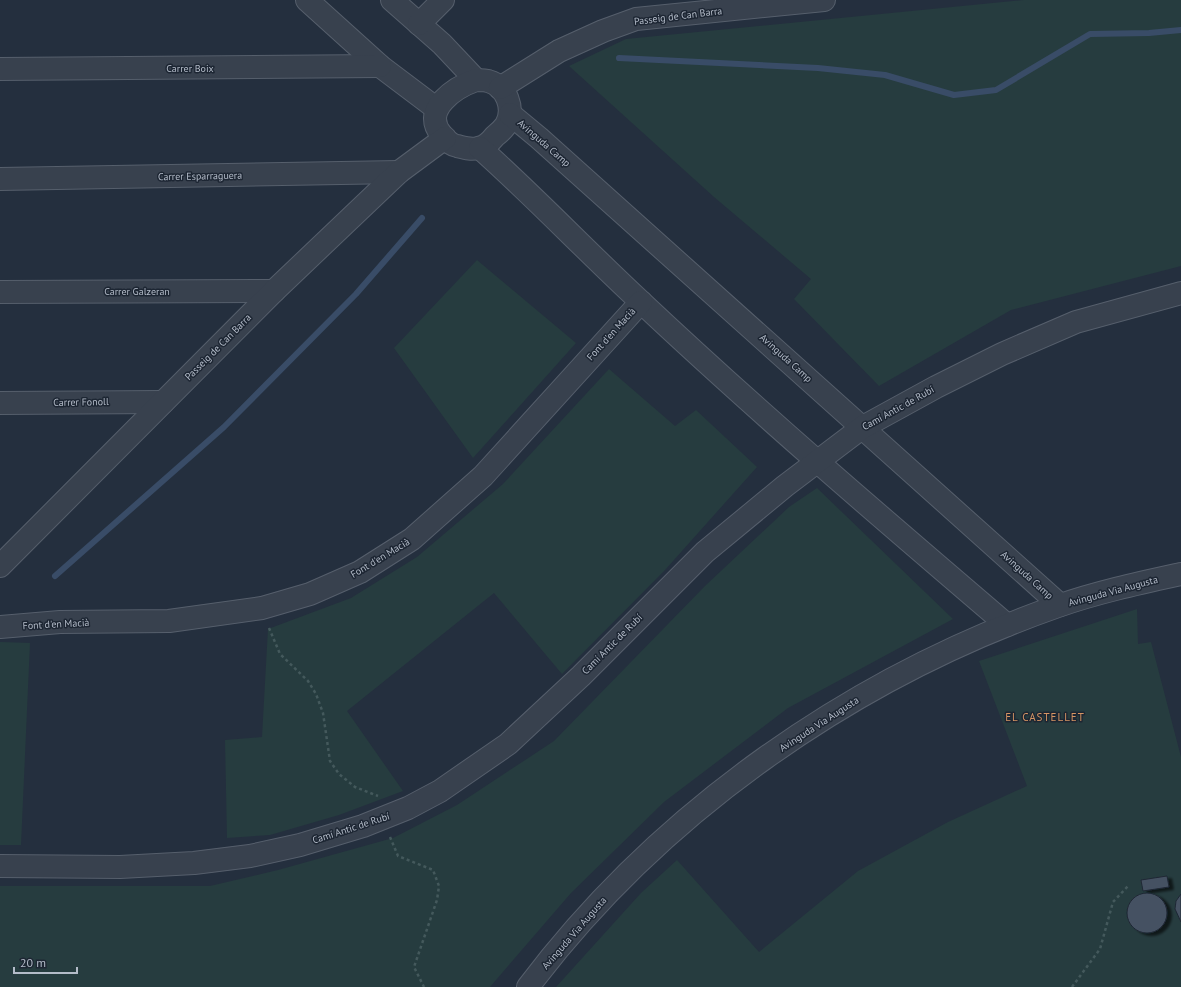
<svg xmlns="http://www.w3.org/2000/svg" width="1181" height="987" viewBox="0 0 1181 987" font-family="'PT Sans',sans-serif">
	<defs>
		<filter id="shadow"><feDropShadow dx="4.5" dy="2.5" stdDeviation="1" flood-color="#0009"/></filter>
	</defs>
	<rect width="100%" height="100%" fill="#242f3e"/>
	<g fill="#263c3f">
		<polygon points="1024,0 1181,0 1181,266 1011,310 879,386 794,299 811,279 714,197 569,66 626,39"/>
		<polygon points="477,260 576,343 473,458 394,348"/>
		<polygon points="609,369 675,426 696,410 757,467 665,570 562,674 494,593 347,711 403,791 339,815 270,835 227,838 225,740 262,737 268,629 351,598 417,557 503,484"/>
		<polygon points="817,488 953,619 788,708 664,802 571,893 490,987 0,987 0,886 210,886 278,870 393,838 457,805 554,741 705,586 789,507"/>
		<polygon points="1137,609 1138,644 1151,642 1181,757 1181,987 556,987 641,893 677,860 759,952 858,871 948,822 1027,786 979,661"/>
		<polygon points="0,642 30,643 21,845 0,845"/>
	</g>
	<g fill="none" stroke-linecap="round" stroke-linejoin="round">
		<g stroke="#394c67" stroke-width="6">
			<polyline points="619,58 818,68 885,75 954,95 996,90 1090,34 1149,33 1181,30"/>
			<polyline points="55,576 224,427 356,294 422,218"/>
		</g>
	</g>
	<g fill="#455162" stroke="#1f2835" filter="url(#shadow)">
		<polygon points="1167,876 1169,887 1143,891 1141,880"/>
		<circle cx="1147" cy="913" r="20"/>
		<polygon points="1181,894 1181,922 1175,909 1176,901"/>
	</g>
	<g fill="none" stroke-linecap="round" stroke-linejoin="round">
		<defs>
			<g id="minor">
				<polyline points="307,0 380,66 437,109"/>
				<polyline points="392,0 442,44 476,80"/>
				<polyline points="419,24 443,0"/>
				<polyline points="0,69 380,66"/>
				<path d="M476 80C480 80 485 80 488 81 507 86 515 109 506 125 503 129 499 133 495 136 491 141 485 147 478 148 471 150 465 148 457 146 451 145 445 139 441 134 421 109 456 87 476 80Z"/>
				<polyline points="500,88 559,51 603,31 636,19 824,0"/>
				<polyline points="510,114 539,138 1060,605"/>
				<path d="M480 148C535 197 586 251 640 301 759 413 883 519 1007 625"/>
				<polyline points="0,179 399,172"/>
				<polyline points="0,292 274,291"/>
				<polyline points="0,403 163,402"/>
				<polyline points="0,566 274,291 399,172 445,138"/>
				<polyline points="0,627 60,622 169,621 262,608 310,594 360,572 412,539 483,476 641,302"/>
				<polyline points="0,866 120,867 194,863 250,856 300,845 363,826 408,808 440,791 508,744 581,676 705,552 785,486 863,427 936,387 1002,354 1076,322 1181,293"/>
				<path d="M528 987C660 812 852 678 1058 606 1098 592 1140 583 1181 574"/>
			</g>
		</defs>
		<use href="#minor" stroke="#565f6c" stroke-width="24"/>
		<g stroke="#44595c" stroke-width="2.5" stroke-dasharray="3 3" stroke-linecap="butt">
			<polyline points="269,628 280,654 308,681 316,694 323,713 330,761 339,774 355,787 378,796"/>
			<polyline points="390,837 398,856 433,870 439,886 437,900 414,967 424,987"/>
			<polyline points="1072,987 1100,949 1113,902 1129,885"/>
		</g>
		<use href="#minor" stroke="#38414e" stroke-width="22"/>
	</g>
	<g text-anchor="middle" dominant-baseline="central" stroke-width="3" stroke-linejoin="round" paint-order="stroke">
		<g font-size="10" fill="#b4bcc9" stroke="#1d2633">
			<text transform="translate(678 16) rotate(-7)">Passeig de Can Barra</text>
			<text x="190" y="68">Carrer Boix</text>
			<text transform="translate(544 143) rotate(41)">Avinguda Camp</text>
			<text transform="translate(200 176) rotate(-1)">Carrer Esparraguera</text>
			<text x="137" y="291">Carrer Galzeran</text>
			<text transform="translate(611 334) rotate(-48)">Font d'en Macià</text>
			<text transform="translate(218 347) rotate(-45)">Passeig de Can Barra</text>
			<text transform="translate(786 358) rotate(42)">Avinguda Camp</text>
			<text transform="translate(81 402) rotate(-1)">Carrer Fonoll</text>
			<text transform="translate(898 408) rotate(-29)">Camí Antic de Rubí</text>
			<text transform="translate(380 558) rotate(-31)">Font d'en Macià</text>
			<text transform="translate(1027 575) rotate(42)">Avinguda Camp</text>
			<text transform="translate(1113 591) rotate(-15)">Avinguda Via Augusta</text>
			<text transform="translate(56 624) rotate(-3)">Font d'en Macià</text>
			<text transform="translate(612 644) rotate(-45)">Camí Antic de Rubí</text>
			<text transform="translate(819 724) rotate(-33)">Avinguda Via Augusta</text>
			<text transform="translate(351 828) rotate(-18)">Camí Antic de Rubí</text>
			<text transform="translate(574 933) rotate(-49)">Avinguda Via Augusta</text>
		</g>
		<g font-size="11" letter-spacing="1" fill="#d59563" stroke="#1d2633">
			<text x="1045" y="717">EL CASTELLET</text>
		</g>
	</g>
	<path d="M14 967v6h63v-6" fill="none" stroke="#b4bcc9" stroke-width="2"/>
	<text x="20" y="967" font-size="12" fill="#b4bcc9" stroke="#1d2633" stroke-width="3" paint-order="stroke">20 m</text>
</svg>
